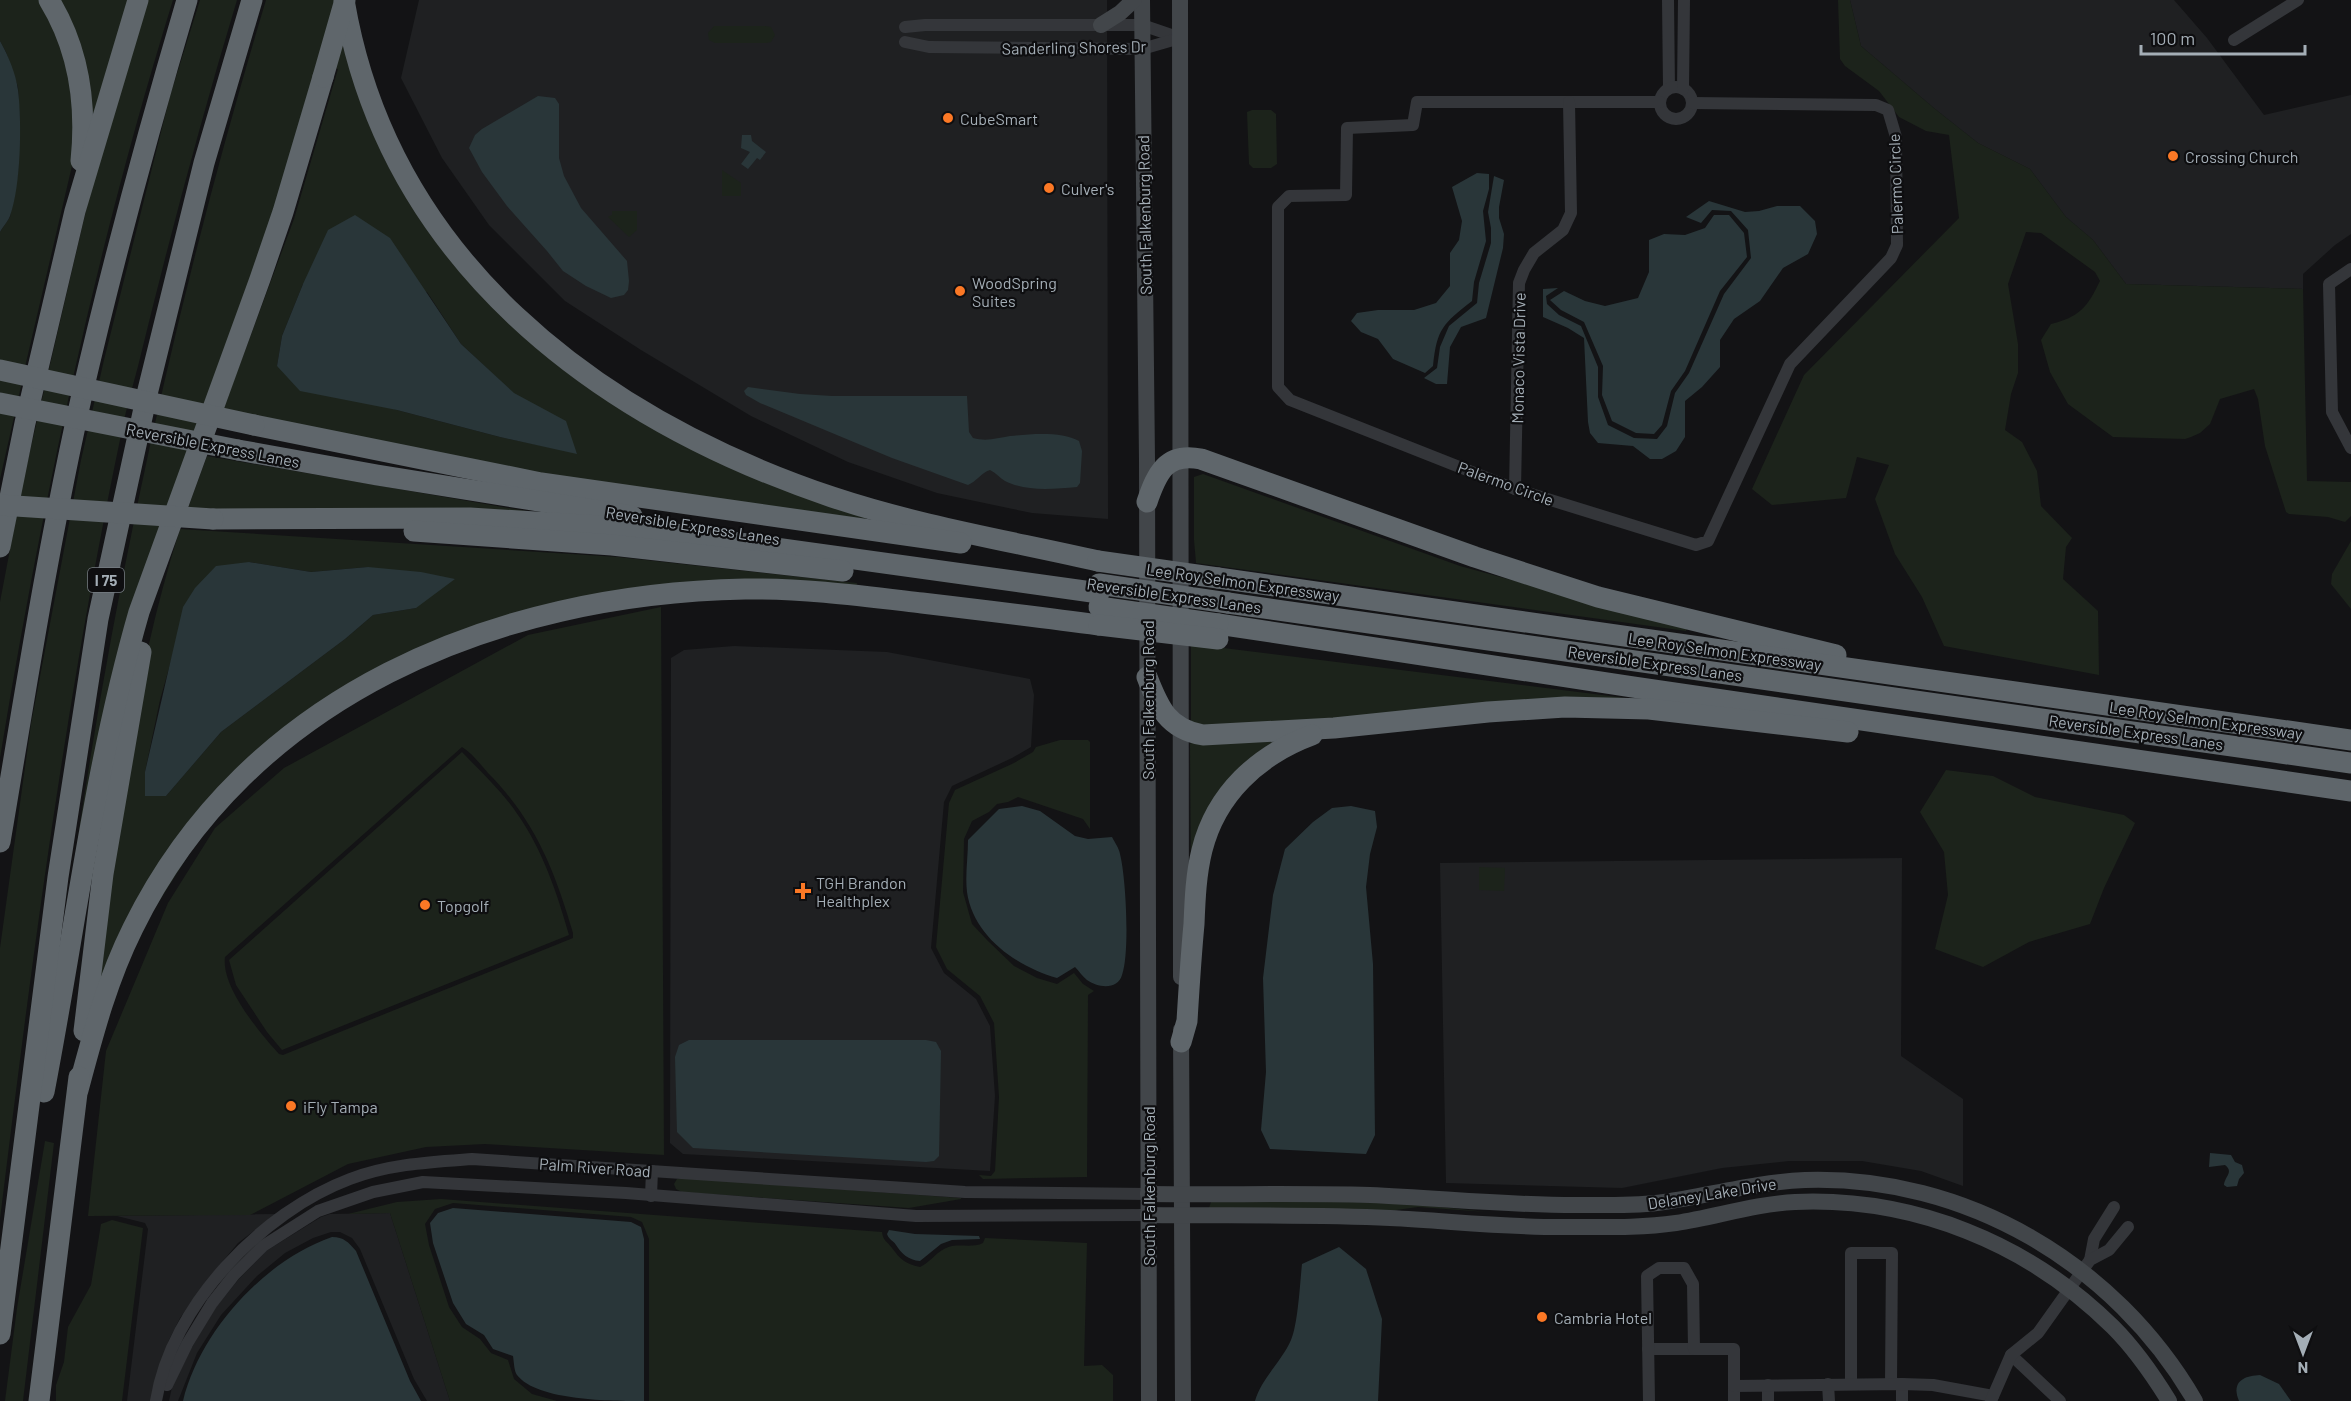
<svg xmlns="http://www.w3.org/2000/svg" width="2351" height="1401" viewBox="0 0 2351 1401" font-family="Barlow,sans-serif">
	<rect width="100%" height="100%" fill="#131315"/>
	<g fill="#1f2022">
		<polygon points="419,0 1107,0 1108,519 1032,513 937,493 848,462 751,416 641,350 565,301 489,225 442,158 401,78"/>
		<polygon points="1850,0 2174,0 2207,38 2264,115 2351,95 2351,234 2335,245 2303,274 2303,289 2126,284 2093,240 2066,217 2030,169 1978,143 1935,109 1861,46"/>
		<polygon points="734,646 887,652 1030,679 1034,695 1031,747 1012,758 952,786 944,802 931,948 944,973 976,999 990,1026 995,1096 990,1171 683,1154 670,1143 671,658 684,650"/>
		<polygon points="1902,858 1901,1056 1963,1099 1963,1186 1921,1171 1862,1161 1789,1161 1722,1168 1622,1188 1446,1183 1440,863"/>
		<polygon points="390,1213 450,1401 427,1401 414,1379 360,1249 352,1238 340,1232 331,1232 313,1238 285,1253 257,1276 221,1315 197,1353 178,1401 169,1401 172,1387 192,1347 216,1307 238,1280 266,1251 321,1217 330,1214"/>
		<polygon points="276,1214 238,1243 204,1284 180,1318 169,1340 151,1401 127,1401 148,1229 145,1223 117,1216"/>
	</g>
	<g fill="#1c231b" fill-rule="evenodd">
		<polygon points="0,0 42,0 69,56 75,153 25,367 0,361 0,232 10,217 18,173 20,125 18,87 6,52 0,41"/>
		<polygon points="56,0 128,0 92,121"/>
		<path d="M145 0H173C96 248 42 502 0 758V602L23 481 90 193Z"/>
		<path d="M200 0H237C202 116 171 232 142 350 137 372 130 394 125 416 68 682 33 950 0 1219V948L31 724 81 460 104 360 170 96Z"/>
		<path d="M266 0H334C340 28 346 56 355 84 391 195 467 293 558 364L866 516V519L771 509 532 473 223 410 294 219 338 69 317 62 276 202 240 310 176 483 69 900C111 595 177 295 266 0ZM303 284 427 292 461 344 577 453 500 437 397 410 277 366 282 336Z"/>
		<path d="M1838 0H1850L1861 46 1935 109 1978 143 2030 169 2066 217 2093 240 2126 284 2303 289 2307 481 2351 482V516L2345 522 2328 517 2289 514 2286 512 2265 446 2258 399 2254 389 2220 399 2210 424 2200 433 2191 437 2185 439 2113 437 2068 404 2050 372 2041 340 2051 324C2079 317 2087 308 2100 281L2095 272 2041 233 2026 232 2008 284 2018 344V373L2011 394 2005 430 2022 442 2037 471 2041 506 2072 538 2066 547 2063 579 2098 611 2099 675 1944 646 1922 597 1895 554 1875 499 1889 465 1857 457 1846 498 1772 505 1752 489 1804 375 1959 218 1949 135 1926 131 1899 117 1879 91 1845 66 1840 59Z"/>
		<polygon points="714,26 765,26 771,27 775,35 771,42 766,43 715,43 709,40 708,33"/>
		<polygon points="1252,110 1271,110 1276,114 1277,164 1271,168 1253,168 1249,164 1247,112"/>
		<polygon points="722,170 741,183 741,196 722,196"/>
		<polygon points="612,211 637,211 637,230 629,237 608,217 612,215"/>
		<polygon points="0,377 22,382 0,479"/>
		<polygon points="207,456 573,519 188,508"/>
		<polygon points="1203,474 1460,566 1687,628 1686,631 1196,563 1194,540 1194,477"/>
		<path d="M180 529 618 557 857 583 856 590 773 585 456 637 242 771 99 996C113 839 132 680 180 529ZM249 562 311 572 368 567 416 608 373 615 345 639 221 732 166 796 145 772 160 700 176 643Z"/>
		<polygon points="2351,541 2351,609 2331,584 2332,574"/>
		<path d="M661 607 664 1155 485 1144 426 1147 348 1164 250 1215 88 1216 106 1051 168 903 215 828 284 768 528 635ZM462 747C472 753 480 764 488 773 535 820 555 871 573 933V938L283 1055 279 1054C260 1033 221 987 225 957Z"/>
		<polygon points="1191,644 1634,699 1347,720 1191,727"/>
		<polygon points="1292,733 1252,762 1191,879 1190,744 1193,741"/>
		<polygon points="1060,740 1088,740 1090,742 1090,829 1083,819 1018,797 1008,802 997,804 989,812 972,821 964,839 963,892 972,924 988,941 1014,966 1037,978 1057,984 1074,973 1083,984 1094,991 1088,995 1087,1177 983,1179 979,1175 991,1176 995,1171 999,1097 994,1023 980,996 947,969 936,947 949,803 955,790 1014,763 1033,752 1036,747"/>
		<path d="M462 752C481 772 503 792 518 815 543 851 557 893 569 935L282 1050 267 1032 236 985 229 960Z"/>
		<polygon points="1946,770 1993,776 2035,797 2124,815 2135,823 2104,888 2090,924 2029,942 1983,967 1935,949 1948,895 1944,852 1920,812"/>
		<polygon points="1479,867 1505,868 1504,891 1479,890"/>
		<polygon points="45,1141 54,1143 23,1401 5,1401 17,1308"/>
		<polygon points="683,1178 961,1198 961,1199 909,1208 682,1192 676,1189 674,1184 677,1179"/>
		<path d="M441 1199 882 1232C883 1241 887 1241 892 1248 900 1259 905 1264 920 1267 929 1263 935 1254 944 1249 956 1242 971 1249 983 1243L985 1238 1087 1243 1084 1366 1102 1365 1113 1375V1401H649V1239L642 1222 631 1217 453 1203 435 1209 425 1224 429 1245 449 1307 462 1327 480 1339 491 1353 508 1360 514 1379 532 1394 557 1401H450L390 1213 348 1214 397 1202Z"/>
		<polygon points="1211,1202 1358,1202 1421,1205 1487,1212 1418,1207 1389,1211 1209,1208"/>
		<polygon points="112,1220 143,1228 122,1401 56,1401 56,1385 64,1362 68,1327 91,1285 101,1224"/>
	</g>
	<g fill="#293639">
		<path d="M0 41C8 55 16 74 18 90 22 122 21 186 10 216 8 221 3 227 0 232Z"/>
		<polygon points="538,96 555,98 559,104 559,158 564,176 581,208 627,261 629,281 628,290 624,295 611,298 586,286 563,271 547,251 507,206 482,172 469,148 475,135 482,129"/>
		<polygon points="742,135 751,135 752,141 766,152 760,160 757,158 748,169 741,164 750,152 741,148"/>
		<path d="M1477 173 1489 174V189L1483 211 1486 241 1474 282 1472 301C1443 324 1437 328 1433 366L1425 373 1393 359 1378 339 1361 332 1351 321 1357 313 1378 310H1414L1436 303 1450 286V253L1459 240 1462 221 1452 187Z"/>
		<polygon points="1494,176 1504,180 1499,207 1499,218 1504,234 1503,248 1486,318 1461,327 1450,347 1447,384 1436,384 1424,378 1437,368 1440,347 1449,326 1477,303 1479,283 1491,243 1491,228 1488,212"/>
		<polygon points="1709,201 1745,212 1759,211 1777,206 1800,206 1815,221 1817,234 1808,254 1783,268 1760,301 1734,319 1720,340 1720,367 1702,387 1685,401 1685,437 1676,451 1662,459 1650,459 1633,446 1598,443 1590,433 1588,422 1584,338 1568,328 1543,317 1543,289 1558,288 1546,296 1547,304 1559,315 1581,326 1598,367 1598,397 1608,425 1634,438 1657,439 1667,426 1675,393 1689,373 1724,294 1751,258 1748,230 1731,211 1712,210 1701,223 1686,217"/>
		<polygon points="355,215 390,238 461,344 514,393 566,421 577,454 500,437 397,410 300,391 277,366 282,336 303,284 328,230"/>
		<polygon points="1714,215 1729,215 1744,233 1747,257 1720,291 1685,371 1671,391 1662,425 1654,434 1636,433 1612,421 1602,395 1603,366 1584,322 1561,310 1550,300 1564,291 1585,301 1605,306 1638,298 1649,272 1649,240 1664,234 1685,235 1705,228"/>
		<path d="M748 387 800 394 832 396H967L969 432 973 438C987 442 997 438 1010 436 1030 434 1062 431 1079 441L1082 451 1080 483 1077 487C1053 489 1027 492 1005 481 1000 478 996 473 990 470 981 473 977 481 968 485L892 458 760 403 746 395 744 391Z"/>
		<polygon points="249,562 311,572 368,567 421,572 455,579 416,608 373,615 345,639 221,732 166,796 145,796 145,772 183,607 195,588 216,566"/>
		<path d="M1022 806 1040 811 1075 836 1088 839 1112 837C1115 843 1119 848 1120 854 1126 878 1130 952 1122 975 1118 990 1098 988 1087 980 1083 977 1079 971 1075 967L1057 978C1017 967 973 936 967 892 965 876 968 857 968 840L999 809Z"/>
		<polygon points="1351,806 1375,811 1377,827 1370,854 1366,887 1373,964 1375,1135 1366,1154 1270,1149 1261,1130 1266,1072 1263,978 1273,895 1285,849 1313,822 1332,808"/>
		<polygon points="689,1040 926,1040 936,1042 941,1051 939,1156 934,1161 926,1162 693,1148 677,1132 675,1057 679,1045"/>
		<path d="M2210 1153 2231 1155 2235 1162 2242 1165 2244 1173 2239 1179 2237 1186 2227 1187 2224 1185C2225 1176 2234 1172 2225 1165L2209 1167Z"/>
		<path d="M453 1208 631 1222 641 1227 644 1239V1401C612 1401 537 1401 517 1375 514 1371 514 1362 513 1356L493 1349 484 1335 466 1324 453 1303 433 1243 430 1223 438 1213Z"/>
		<path d="M889 1230 915 1234 979 1236 980 1239 952 1240 941 1244 920 1261C908 1260 902 1254 896 1245 893 1240 889 1240 887 1234Z"/>
		<path d="M332 1237C344 1237 348 1242 356 1251L410 1381 421 1401H183C200 1331 265 1260 332 1237Z"/>
		<path d="M1339 1247 1366 1269 1382 1319 1378 1401H1255C1261 1379 1282 1361 1291 1340 1298 1324 1300 1283 1302 1264Z"/>
		<path d="M2260 1375 2279 1384 2291 1401H2239C2231 1382 2243 1376 2260 1375Z"/>
	</g>
	<g fill="none" stroke-linecap="round" stroke-linejoin="round">
		<g stroke="#34363a" stroke-width="12">
			<polyline points="1668,0 1669,88"/>
			<polyline points="905,27 925,25 1142,25 1180,38"/>
			<polyline points="2234,40 2298,0"/>
			<polyline points="905,42 929,47 1142,49 1180,38"/>
			<circle cx="1676" cy="103" r="16"/>
			<polyline points="1683,89 1684,0"/>
			<polyline points="1660,102 1417,102 1413,125 1347,128 1346,195 1289,196 1278,207 1278,387 1290,400 1515,489 1696,545 1708,541 1790,364 1891,258 1897,245 1896,137 1888,110 1876,105 1692,103"/>
			<polyline points="2351,269 2329,284 2332,412 2351,448"/>
			<polyline points="1515,489 1519,283 1524,270 1534,253 1563,230 1571,213 1569,102"/>
			<polyline points="651,1196 652,1171"/>
			<polyline points="2090,1260 2094,1239 2114,1207"/>
			<polyline points="1648,1349 1694,1349"/>
			<polyline points="2011,1355 2060,1401"/>
			<polyline points="1828,1384 1829,1401"/>
			<polyline points="1851,1384 1851,1253 1892,1253 1891,1384"/>
			<polyline points="1902,1384 1902,1401"/>
			<polyline points="167,1385 187,1344 212,1303 234,1275 263,1246 318,1211 373,1192 423,1182 626,1193 916,1216 1148,1215"/>
			<polyline points="1768,1385 1768,1401"/>
			<polyline points="1734,1386 1734,1401"/>
			<path d="M156 1401C171 1306 262 1212 350 1179 389 1164 431 1162 472 1159L965 1192 1148 1194"/>
			<polyline points="1649,1401 1647,1276 1659,1268 1684,1268 1693,1284 1694,1349 1734,1349 1734,1386 1902,1384 1933,1385 1993,1396"/>
			<polyline points="1991,1401 2011,1355 2038,1333 2090,1260 2109,1250 2128,1227"/>
		</g>
		<g stroke="#42464a" stroke-width="16">
			<polyline points="1142,0 1147,460 1149,1401"/>
			<polyline points="1180,0 1181,977"/>
			<polyline points="1101,25 1120,13 1134,0"/>
			<polyline points="1181,1030 1183,1401"/>
			<path d="M1148 1194C1222 1195 1296 1193 1370 1195 1442 1198 1513 1206 1585 1205 1612 1205 1638 1206 1664 1202 1711 1195 1757 1182 1805 1180 1965 1175 2115 1263 2195 1401"/>
			<path d="M1148 1215C1229 1216 1310 1214 1390 1218 1451 1221 1511 1228 1571 1227 1606 1227 1641 1228 1676 1223 1716 1217 1754 1204 1795 1202 1914 1197 2028 1243 2113 1327 2135 1349 2153 1375 2169 1401"/>
		</g>
		<g stroke="#5f666b" stroke-width="21">
			<path d="M49 0C79 49 87 103 81 161"/>
			<path d="M344 0C388 260 595 417 832 497 919 526 1010 541 1098 561"/>
			<polyline points="254,425 541,483 961,543"/>
			<polyline points="238,450 377,475 632,516"/>
			<path d="M1147 502C1157 473 1166 452 1201 459L1475 557 1598 597 1836 655"/>
			<polyline points="213,519 470,518 632,528 1099,593"/>
			<polyline points="414,531 612,545 843,571"/>
			<polyline points="0,547 25,423 75,211 138,0"/>
			<polyline points="1218,578 2351,740"/>
			<polyline points="1228,603 2351,763"/>
			<polyline points="1218,624 1633,687 2351,791"/>
			<path d="M1147 677C1159 708 1168 729 1203 735L1334 728 1488 712 1565 707 1649 709 1848 732"/>
			<path d="M0 842C25 694 48 546 81 399 112 265 148 132 187 0"/>
			<polyline points="84,1031 103,874 141,652"/>
			<path d="M1181 1042 1187 1021C1189 988 1191 956 1194 924 1195 899 1196 874 1202 850 1216 794 1258 755 1312 735"/>
			<path d="M78 1090C93 1034 107 980 133 928 248 694 496 594 745 589 804 588 863 596 922 603 981 610 1040 617 1099 625"/>
			<path d="M44 1092C75 931 94 768 139 612L260 279 283 212 323 77"/>
			<polyline points="0,1334 58,877 98,619 148,390 204,163 252,0"/>
			<polyline points="39,1401 79,1077"/>
		</g>
		<g stroke="#5f666b" stroke-width="21">
			<polyline points="323,77 345,0"/>
			<polyline points="0,370 254,425"/>
			<polyline points="0,403 238,450"/>
			<polyline points="0,505 213,519"/>
			<polyline points="1098,561 1218,578"/>
			<polyline points="1099,584 1228,603"/>
			<polyline points="1099,607 1218,624"/>
			<polyline points="1099,625 1218,639"/>
		</g>
	</g>
	<g fill="#fb7825" stroke="#0e0e10" stroke-width="2">
		<circle cx="948" cy="118" r="6"/>
		<circle cx="2173" cy="156" r="6"/>
		<circle cx="1049" cy="188" r="6"/>
		<circle cx="960" cy="291" r="6"/>
		<path d="M800 882h6v6h6v6h-6v6h-6v-6h-6v-6h6z"/>
		<circle cx="425" cy="905" r="6"/>
		<circle cx="291" cy="1106" r="6"/>
		<circle cx="1542" cy="1317" r="6"/>
	</g>
	<g text-anchor="middle" dominant-baseline="central" stroke-width="4.5" stroke-linejoin="round" paint-order="stroke">
		<rect fill="#0e0e10" stroke="#777e84" stroke-width="1.5" x="88" y="568" width="36" height="24" rx="4.5"/>
		<g font-size="15" font-weight="bold" fill="#a4aeb6">
			<text x="106" y="580">I 75</text>
		</g>
		<g font-size="16" fill="#a4aeb6" stroke="#0e0e10">
			<text transform="translate(1074 47) rotate(-1)">Sanderling Shores Dr</text>
			<text transform="translate(1895 184) rotate(-92)">Palermo Circle</text>
			<text transform="translate(1144 215) rotate(-91)">South Falkenburg Road</text>
			<text transform="translate(1518 358) rotate(-89)">Monaco Vista Drive</text>
			<text transform="translate(213 445) rotate(11)">Reversible Express Lanes</text>
			<text transform="translate(1506 483) rotate(20)">Palermo Circle</text>
			<text transform="translate(693 525) rotate(9)">Reversible Express Lanes</text>
			<text transform="translate(1243 582) rotate(8)">Lee Roy Selmon Expressway</text>
			<text transform="translate(1174 595) rotate(8)">Reversible Express Lanes</text>
			<text transform="translate(1725 651) rotate(8)">Lee Roy Selmon Expressway</text>
			<text transform="translate(1655 663) rotate(8)">Reversible Express Lanes</text>
			<text transform="translate(1147 700) rotate(-90)">South Falkenburg Road</text>
			<text transform="translate(2206 720) rotate(8)">Lee Roy Selmon Expressway</text>
			<text transform="translate(2136 732) rotate(8)">Reversible Express Lanes</text>
			<text transform="translate(595 1167) rotate(4)">Palm River Road</text>
			<text transform="translate(1148 1186) rotate(-90)">South Falkenburg Road</text>
			<text transform="translate(1712 1193) rotate(-9)">Delaney Lake Drive</text>
		</g>
		<g font-size="16" fill="#a4aeb6" stroke="#0e0e10" text-anchor="start">
			<text x="960" y="118">CubeSmart</text>
			<text x="2185" y="156">Crossing Church</text>
			<text x="1061" y="188">Culver's</text>
			<text x="972" y="282">WoodSpring<tspan x="972" dy="18">Suites</tspan></text>
			<text x="816" y="882">TGH Brandon<tspan x="816" dy="18">Healthplex</tspan></text>
			<text x="437" y="905">Topgolf</text>
			<text x="303" y="1106">iFly Tampa</text>
			<text x="1554" y="1317">Cambria Hotel</text>
		</g>
	</g>
	<g transform="translate(2303 1353) rotate(180)" stroke="#0e0e10" stroke-width="4.5" paint-order="stroke">
	<path d="M0-4.5L10 22L0 15L-10 22Z" fill="#a4aeb6"/>
	<text y="-9" font-size="16" font-weight="bold" text-anchor="middle" fill="#a4aeb6">N</text>
	</g>
	<path d="M2141 45v9h164v-9" fill="none" stroke="#a4aeb6" stroke-width="3"/>
	<text x="2150" y="45" font-size="18" fill="#a4aeb6" stroke="#0e0e10" stroke-width="4.5" paint-order="stroke">100 m</text>
</svg>
